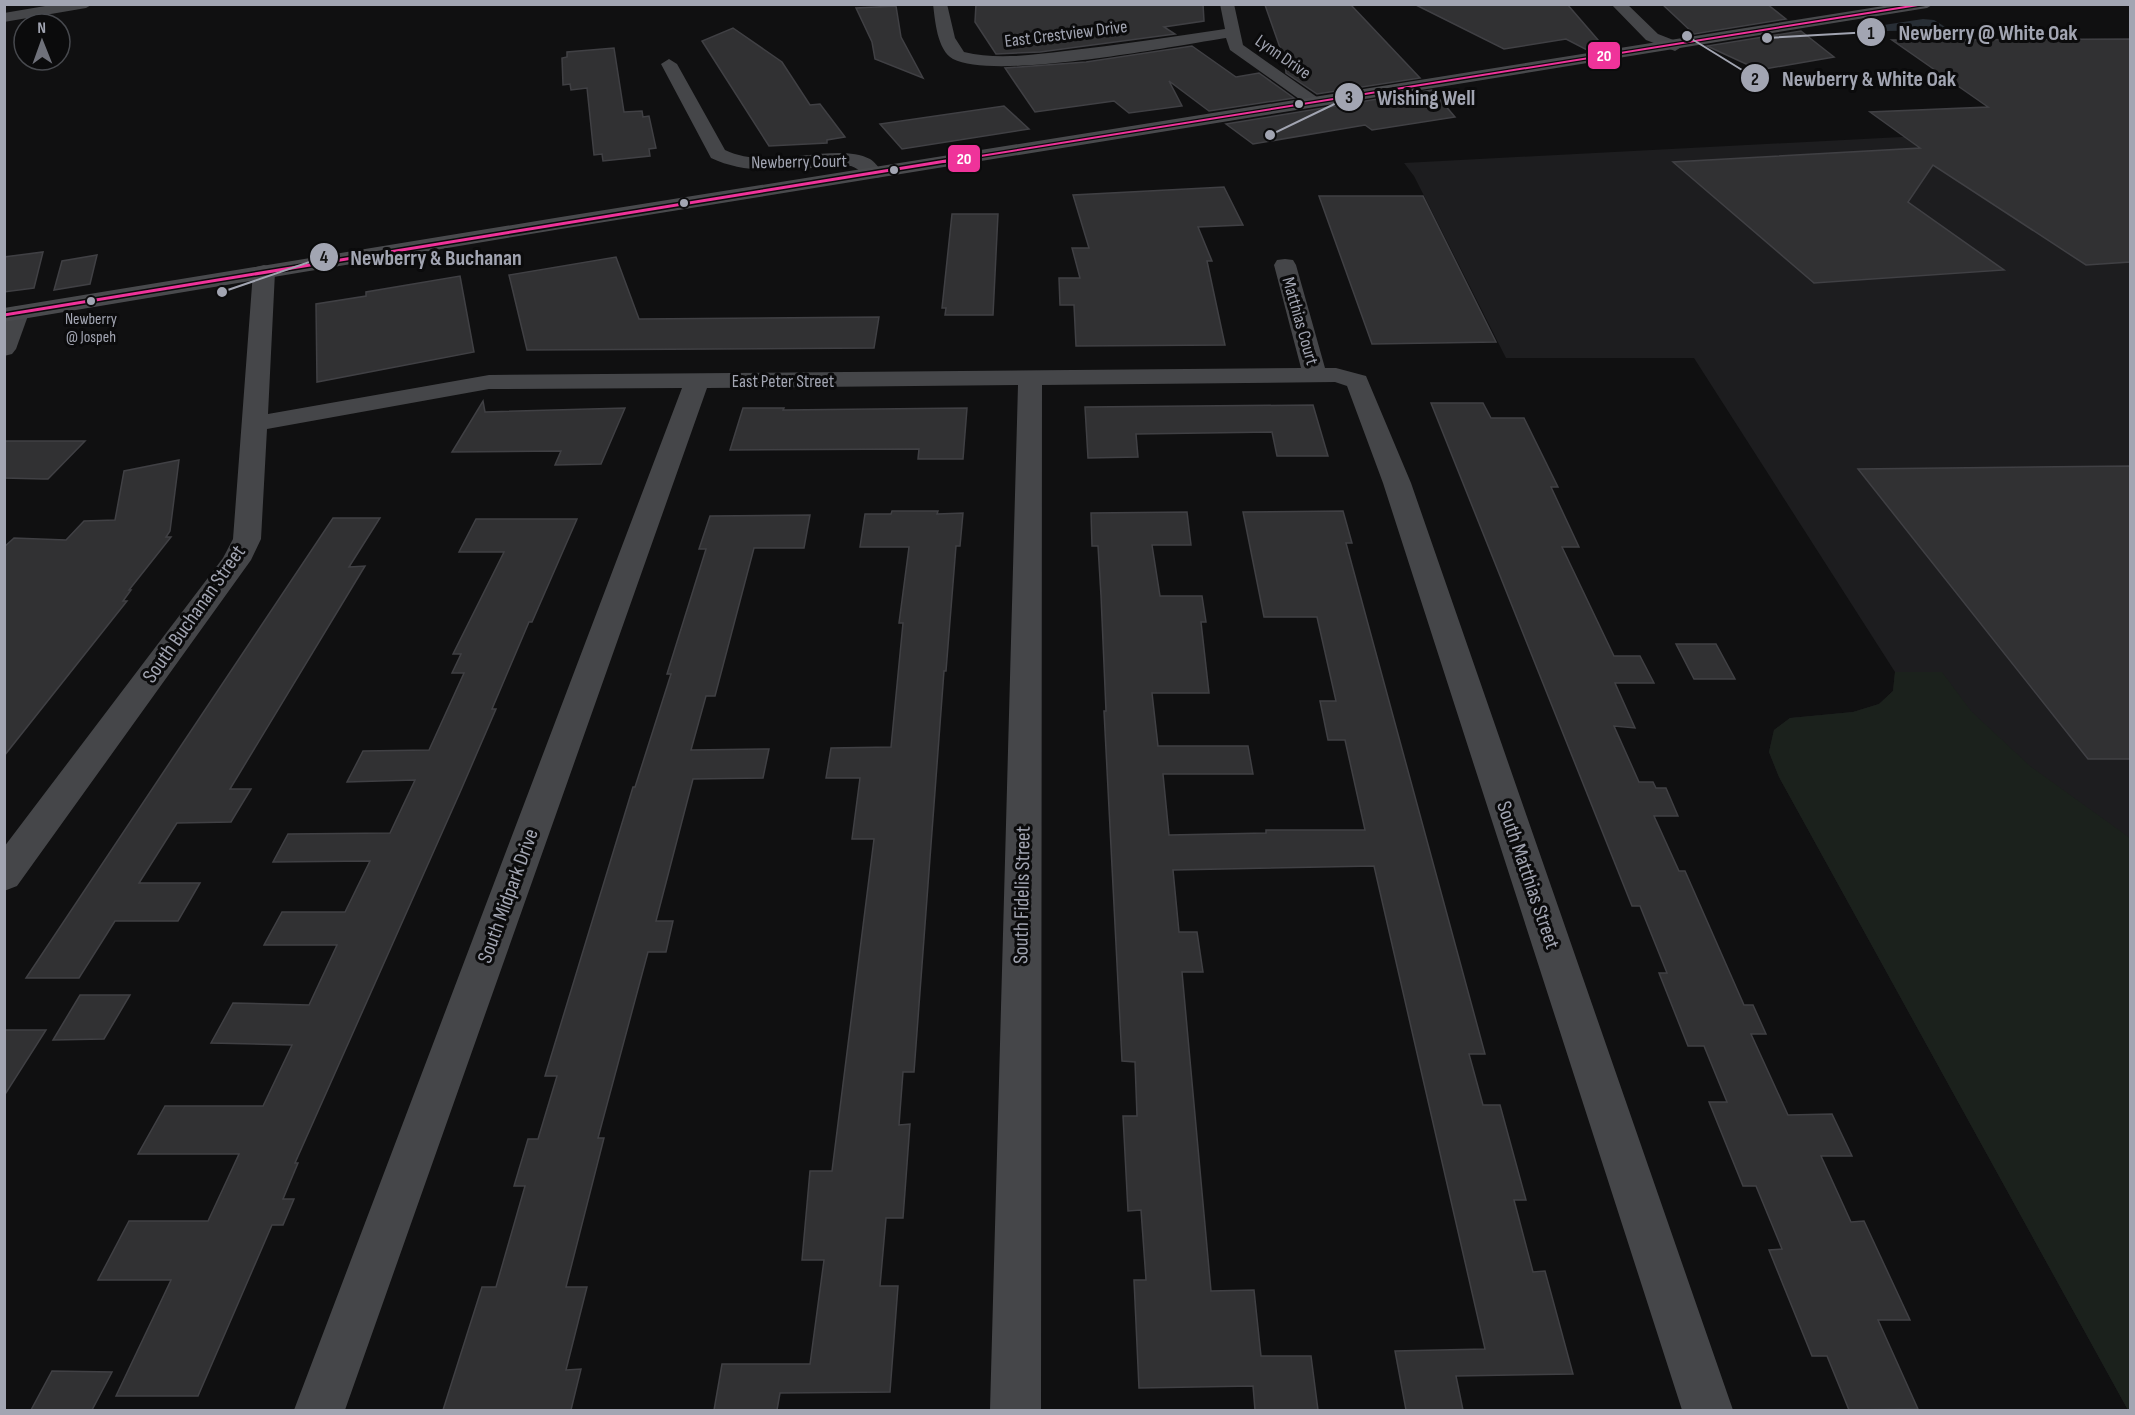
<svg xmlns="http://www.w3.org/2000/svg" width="2135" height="1415" viewBox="0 0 2135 1415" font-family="'Sofia Sans Condensed',sans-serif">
	<rect width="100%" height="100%" fill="#101011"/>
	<polygon fill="#1d1d1f" points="2130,125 2130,1410 2128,1410 1779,777 1769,752 1774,730 1790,718 1853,712 1879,704 1893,691 1895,672 1694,358 1506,358 1414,176 1404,163"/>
	<polygon fill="#1b211c" points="1895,672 1942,672 1971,711 2030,766 2130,838 2130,1410 2128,1410 1779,777 1769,752 1774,730 1790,718 1853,712 1879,704 1893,691"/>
	<polygon fill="#282e35" points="1923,19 1934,20 1950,30 1887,31 1877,26"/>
	<g fill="#313133" stroke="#404044" stroke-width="1.5">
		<polygon points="976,4 1203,4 1204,21 1164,27 1175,34 1040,52 996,54 975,22"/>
		<polygon points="1414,4 1567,4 1605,48 1589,51 1566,39 1504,49"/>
		<polygon points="1662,4 1767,4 1786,19 1694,34"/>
		<polygon points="1265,5 1351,5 1420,78 1317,94 1286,73 1285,62"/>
		<polygon points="896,6 901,37 923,78 875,59 872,42 856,8"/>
		<polygon points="733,28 782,62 810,105 820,104 845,137 827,140 827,143 769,146 702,41"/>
		<polygon points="1801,31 1834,57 1759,70 1707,46"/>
		<polygon points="2130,39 2130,262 2086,265 1933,165 1908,202 2004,270 1814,283 1673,162 1920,148 1870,112 1988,107 1892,40"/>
		<polygon points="1192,46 1236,77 1259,73 1294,98 1209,111 1169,81 1182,106 1129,113 1114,101 1035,112 1005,68 1086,62"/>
		<polygon points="614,48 624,112 642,111 643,117 649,116 656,148 649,149 650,156 603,161 602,154 594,155 587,88 571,90 570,84 563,85 562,58 567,57 567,52"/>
		<polygon points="1432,90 1455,117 1372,130 1365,125 1253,144 1226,124"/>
		<polygon points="1004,106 1029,129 902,149 880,124"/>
		<polygon points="1224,187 1243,225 1198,227 1212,261 1207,261 1225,345 1076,346 1074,305 1060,305 1059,278 1080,278 1072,248 1089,248 1073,195"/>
		<polygon points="1319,196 1423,196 1496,342 1372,344"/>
		<polygon points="952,214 998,214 993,315 945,315 946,308 942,308"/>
		<polygon points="43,252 34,288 4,292 4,257"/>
		<polygon points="97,255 90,284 54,290 62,261"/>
		<polygon points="616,257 639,319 879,317 874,348 527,350 509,275"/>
		<polygon points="460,276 474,352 317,382 316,304 366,296 366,292"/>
		<polygon points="483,401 485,412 625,408 601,464 555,465 561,451 452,452"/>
		<polygon points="1431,403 1483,403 1491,418 1524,418 1558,487 1551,487 1579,547 1562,547 1614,656 1640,656 1654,683 1615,683 1635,728 1614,726 1639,782 1653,782 1656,788 1666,788 1678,816 1654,816 1679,871 1685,871 1744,1005 1753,1005 1766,1034 1751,1034 1788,1115 1832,1114 1852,1156 1821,1156 1851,1222 1864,1221 1910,1320 1878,1320 1918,1409 1849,1410 1827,1356 1812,1356 1769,1250 1782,1249 1756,1186 1743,1186 1709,1102 1727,1102 1704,1046 1688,1046 1659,973 1667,973 1640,906 1632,906"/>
		<polygon points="1313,405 1328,456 1277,456 1272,432 1136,434 1138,457 1088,458 1085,407"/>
		<polygon points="743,408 784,408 783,410 967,408 963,459 918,459 919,449 730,450"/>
		<polygon points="4,441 85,441 48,479 43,479 4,478"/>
		<polygon points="179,460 170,531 166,537 171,537 129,590 131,590 123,601 127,601 4,756 4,547 14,538 66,540 84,521 115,520 124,471"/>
		<polygon points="2130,466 2130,759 2088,759 1858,469"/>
		<polygon points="892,511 938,511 937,514 963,513 960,546 956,546 946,671 944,671 914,1072 903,1072 899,1125 910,1124 903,1218 886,1218 880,1286 898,1286 890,1392 780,1393 777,1410 714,1410 722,1364 810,1364 824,1260 802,1260 810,1171 832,1171 874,839 852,839 860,778 826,778 831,748 891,747 903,623 899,623 909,547 860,547 865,514 891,514"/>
		<polygon points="1343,511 1352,543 1346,543 1485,1054 1469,1054 1483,1105 1500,1105 1526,1200 1514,1200 1533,1272 1545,1271 1573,1374 1456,1376 1463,1410 1406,1410 1395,1351 1485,1349 1374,866 1173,870 1179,932 1197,932 1203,972 1182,972 1211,1291 1254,1290 1261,1356 1311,1356 1318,1410 1255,1410 1253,1386 1139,1388 1134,1280 1146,1280 1141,1210 1128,1211 1123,1116 1137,1116 1135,1062 1122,1061 1104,711 1106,711 1101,596 1098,546 1092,546 1091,513 1187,512 1191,545 1152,545 1160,596 1202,596 1206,622 1201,622 1209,693 1152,693 1158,746 1248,746 1253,774 1163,774 1169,835 1266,833 1266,830 1365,830 1345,740 1328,740 1320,701 1336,701 1317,617 1264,617 1243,512"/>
		<polygon points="810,515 804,548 754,548 715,696 706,696 691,750 769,749 763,778 693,779 656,921 673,921 666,952 648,952 598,1138 604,1138 566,1287 587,1287 566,1370 581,1369 571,1410 443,1410 482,1287 496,1287 525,1186 514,1186 528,1139 538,1139 557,1076 545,1076 633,787 635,787 671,674 667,674 706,549 699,549 710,516"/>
		<polygon points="333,518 380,518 349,567 365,566 230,789 251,789 231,822 177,823 139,883 200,883 178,921 115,921 79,978 26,978"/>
		<polygon points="476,519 577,519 532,622 529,622 492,709 496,709 461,790 295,1163 298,1163 283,1199 294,1199 283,1225 272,1225 198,1396 116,1396 171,1280 98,1280 129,1221 208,1221 239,1154 138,1154 165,1106 263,1106 292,1045 211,1043 233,1003 309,1005 337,945 264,945 282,912 345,912 370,861 273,862 288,834 390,833 415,780 347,782 363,751 429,750 464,673 452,673 461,654 453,654 504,552 459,552"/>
		<polygon points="1676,644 1716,644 1735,679 1694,679"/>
		<polygon points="80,995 130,995 104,1039 53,1040"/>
		<polygon points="4,1030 46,1030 4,1096"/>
		<polygon points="52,1371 112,1372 92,1410 31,1410"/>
	</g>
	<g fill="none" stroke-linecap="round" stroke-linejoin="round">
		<g fill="#454649" fill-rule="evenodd">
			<polygon points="57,4 93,4 86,8 4,22 4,13"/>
			<path d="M933 4H947L955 38 964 52C996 60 1032 55 1065 51 1118 45 1171 37 1225 29L1220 4H1234L1243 45 1324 102 1321 106H1309L1230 50 1226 38C1173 46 996 81 953 59 937 50 935 20 933 4Z"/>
			<polygon points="1611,4 1627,4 1658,34 1681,43 1683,46 1675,51 1646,40"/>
			<path d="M669 59 677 64 725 150C770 172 833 141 870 159 875 162 879 168 883 173L880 177C865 181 863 170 851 166 805 166 755 179 711 158L661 64Z"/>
			<polygon points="1285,259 1293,260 1296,265 1325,368 1336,368 1366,376 1411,483 1733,1410 1682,1410 1383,483 1347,386 1335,382 1042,385 1041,1410 990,1410 1018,385 707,388 345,1410 294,1410 682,388 489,389 267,429 261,539 251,560 17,886 4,891 4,847 223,558 233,539 253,272 256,267 264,265 272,267 275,272 268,414 489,375 1301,368 1274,265 1277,260"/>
			<polygon points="18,306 26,308 29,313 16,349 12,354 4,356 4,318 10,308"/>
		</g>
		<polygon fill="#494a4d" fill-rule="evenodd" points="1896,4 1934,4 1927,8 561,229 4,322 4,308 561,217"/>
		<defs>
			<polyline id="bus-1-far1" points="943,162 1924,4"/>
			<polyline id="bus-1" points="4,315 952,160"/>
		</defs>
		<use href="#bus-1-far1" stroke="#0b0b0c" stroke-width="4.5"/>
		<use href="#bus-1" stroke="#0b0b0c" stroke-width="6"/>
		<use href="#bus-1-far1" stroke="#ef339a" stroke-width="2"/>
		<use href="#bus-1" stroke="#ef339a" stroke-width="3"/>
	</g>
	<g fill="#a2a5b2" stroke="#0b0b0c" stroke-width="2">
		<circle cx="1299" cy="104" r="5"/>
		<circle cx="894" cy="170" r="5"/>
		<circle cx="684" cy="203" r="5"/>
		<circle cx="91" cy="301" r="5"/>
	</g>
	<g text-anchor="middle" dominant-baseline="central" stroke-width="6" stroke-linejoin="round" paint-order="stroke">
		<g font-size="16" fill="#a2a5b2" stroke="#0b0b0c">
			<text x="91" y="319">Newberry<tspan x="91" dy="18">@ Jospeh</tspan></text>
		</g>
		<g font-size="18" fill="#a2a5b2" stroke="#0b0b0c">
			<text transform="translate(1066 34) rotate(-7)">East Crestview Drive</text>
			<text transform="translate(1283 57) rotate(35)">Lynn Drive</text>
			<text transform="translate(799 162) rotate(-1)">Newberry Court</text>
			<text transform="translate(1300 321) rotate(74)">Matthias Court</text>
			<text x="783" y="381">East Peter Street</text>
		</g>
		<g font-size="21" fill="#a2a5b2" stroke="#0b0b0c">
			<text transform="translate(194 614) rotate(-55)">South Buchanan Street</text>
			<text transform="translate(1528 875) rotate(71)">South Matthias Street</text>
			<text transform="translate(1022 895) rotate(-89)">South Fidelis Street</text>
			<text transform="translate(508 896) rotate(-70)">South Midpark Drive</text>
		</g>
	</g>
	<path fill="none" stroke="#a2a5b2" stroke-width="2" d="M1767 38L1871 32M1687 36L1755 78M1270 135L1349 97M222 292L324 257"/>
	<g fill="#a2a5b2" stroke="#0b0b0c" stroke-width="2">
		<circle cx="1767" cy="38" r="6"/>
		<circle cx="1687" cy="36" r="6"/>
		<circle cx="1270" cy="135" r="6"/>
		<circle cx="222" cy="292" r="6"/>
		<circle cx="1871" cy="32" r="15"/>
		<circle cx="1755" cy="78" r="15"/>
		<circle cx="1349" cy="97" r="15"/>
		<circle cx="324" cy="257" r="15"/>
	</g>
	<g font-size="18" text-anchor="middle" font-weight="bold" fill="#111">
		<text x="1871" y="39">1</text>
		<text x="1755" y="85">2</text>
		<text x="1349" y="103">3</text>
		<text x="324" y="263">4</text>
	</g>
	<g font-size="22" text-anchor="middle" font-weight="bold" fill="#a2a5b2" stroke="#0b0b0c" stroke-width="6" stroke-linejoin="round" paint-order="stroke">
		<text x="1988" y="40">Newberry @ White Oak</text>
		<text x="1869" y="86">Newberry &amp; White Oak</text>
		<text x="1426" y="105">Wishing Well</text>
		<text x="436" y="265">Newberry &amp; Buchanan</text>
	</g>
	<g stroke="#0b0b0c" stroke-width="2">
		<rect x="1587" y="41" width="34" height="29" rx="6" fill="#ef339a"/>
		<rect x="947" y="144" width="34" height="29" rx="6" fill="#ef339a"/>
	</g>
	<g font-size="16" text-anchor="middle" font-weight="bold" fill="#fff">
		<text x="1604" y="61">20</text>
		<text x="964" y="164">20</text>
	</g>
	<rect width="2135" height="1415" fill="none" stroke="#a2a5b2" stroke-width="12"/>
	<g transform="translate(42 42) rotate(359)"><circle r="28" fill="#0b0b0c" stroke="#47494e" stroke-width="1.5"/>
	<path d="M0-4.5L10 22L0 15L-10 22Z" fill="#6f717a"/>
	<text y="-9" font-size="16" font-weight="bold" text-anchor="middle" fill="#a2a5b2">N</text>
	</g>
</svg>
